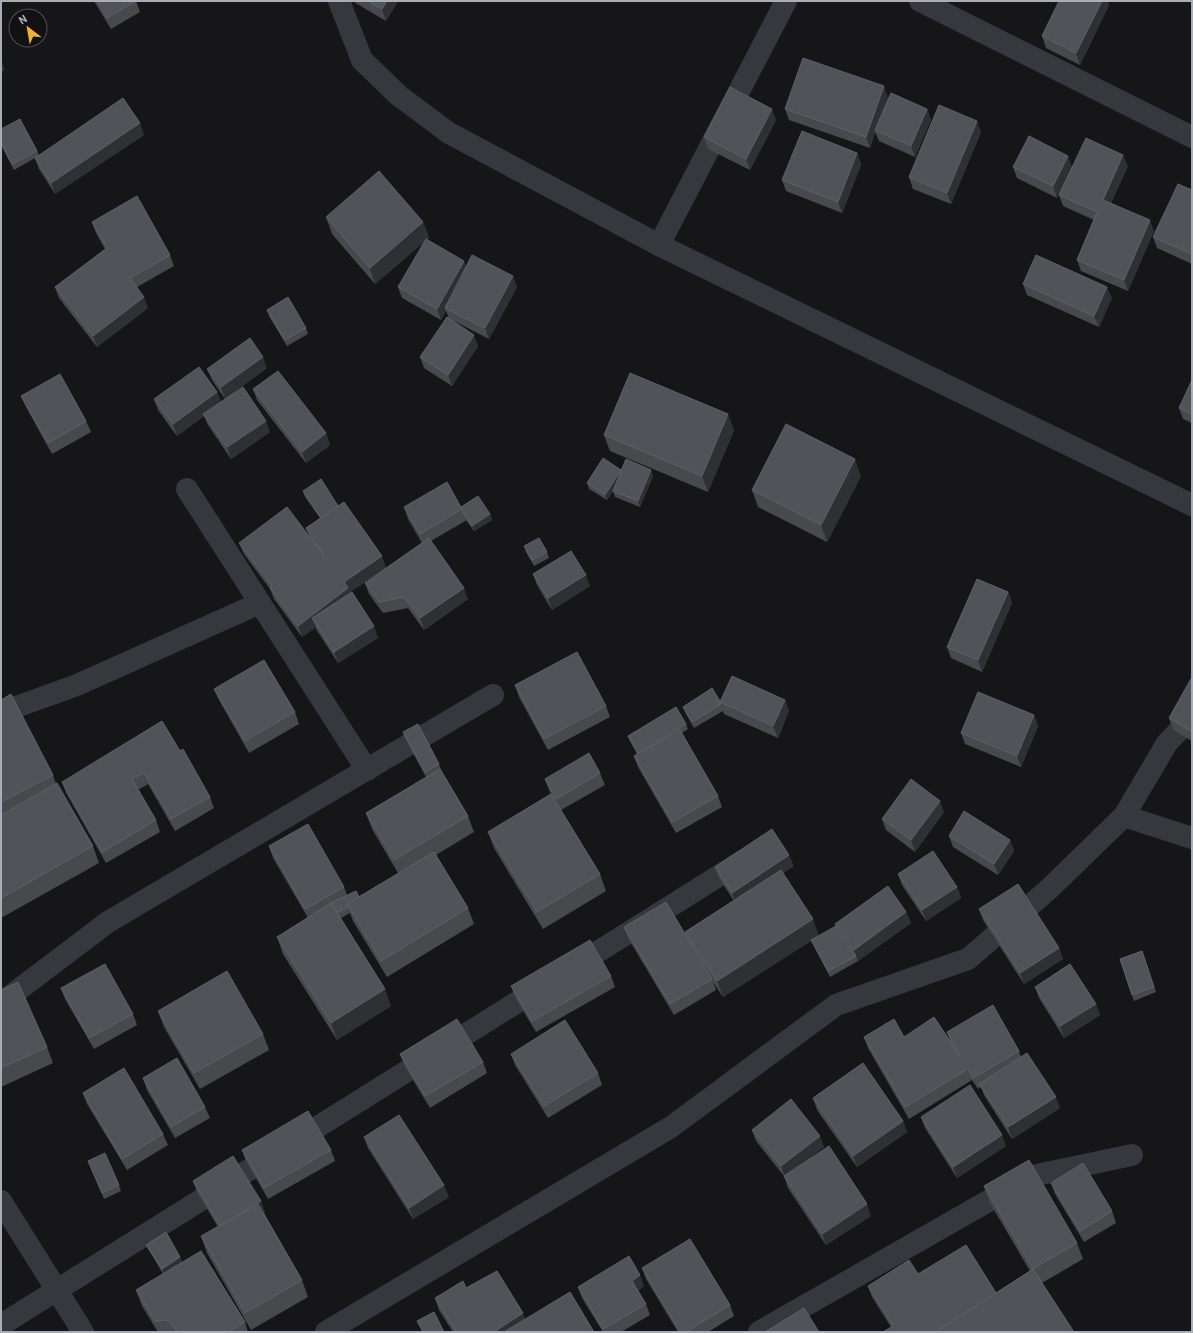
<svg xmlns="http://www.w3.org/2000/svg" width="1193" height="1333" viewBox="0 0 1193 1333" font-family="Barlow,sans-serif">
	<rect width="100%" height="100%" fill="#161618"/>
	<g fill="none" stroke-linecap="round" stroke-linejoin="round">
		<g stroke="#37383d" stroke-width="22">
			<polyline points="339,1 362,60 398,95 449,133 659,245 1192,505"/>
			<polyline points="920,1 1192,137"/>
			<polyline points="659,245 786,1"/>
			<polyline points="187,489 367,770"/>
			<polyline points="1,715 16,707 77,685 260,603"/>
			<polyline points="1124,816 1192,838"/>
			<polyline points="572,968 744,860"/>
			<polyline points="1,1003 108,922 493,695"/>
			<polyline points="1,1201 83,1332"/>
			<polyline points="1,1325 543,986"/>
			<polyline points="326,1332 671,1127 836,1005 968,959 1049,889 1124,816 1167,743 1192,717"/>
			<polyline points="759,1332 1032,1176 1132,1155"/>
		</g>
	</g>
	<g fill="#47494d">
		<polygon points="94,1 136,1 140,12 111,29"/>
		<polygon points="352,1 398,1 386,21"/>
		<polygon points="1109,5 1080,65 1046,48 1042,36"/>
		<polygon points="888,98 883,111 927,109 931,120 915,157 879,141 875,132 870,148 789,120 785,109"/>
		<polygon points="776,120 750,170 708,149 704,137"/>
		<polygon points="1,129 37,151 39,155 144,135 55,194 39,169 35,158 14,170 1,145"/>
		<polygon points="981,132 951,204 913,189 909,177"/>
		<polygon points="857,153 861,165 842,213 786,191 782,180"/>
		<polygon points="1128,166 1111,203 1154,231 1128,291 1081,271 1077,260 1094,220 1063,206 1059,195 1069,173 1057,198 1017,178 1013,167 1072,167"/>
		<polygon points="1192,190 1192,264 1157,248 1153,237"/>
		<polygon points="326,217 423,222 429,238 427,240 466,266 517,287 489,339 452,320 478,346 452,386 424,368 420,357 449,318 446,311 441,320 402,298 398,287 424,242 375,284 332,234"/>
		<polygon points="92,222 170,255 174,266 137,287 148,308 97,347 59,298 55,287 105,249 96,233"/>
		<polygon points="1023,284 1112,298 1099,327 1027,295"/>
		<polygon points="267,310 306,328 308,334 287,346 269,316"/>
		<polygon points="267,368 225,399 212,380 207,369"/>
		<polygon points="1192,380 1192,423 1183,419 1179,408"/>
		<polygon points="253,389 326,433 330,445 306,463 257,400"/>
		<polygon points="217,392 221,402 270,432 231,459 208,425 204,416 177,436 158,410 154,399"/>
		<polygon points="21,396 86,421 91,432 52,454 26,407"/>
		<polygon points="734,430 708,492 610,451 604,435"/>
		<polygon points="621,470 622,471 651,470 653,476 640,507 615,497 613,491 607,500 589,489 587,483"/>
		<polygon points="861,476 827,542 758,507 752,490"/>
		<polygon points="303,491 338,506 386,568 350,592 378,638 338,663 316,629 316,627 302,637 274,599 270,589 244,554 239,543 309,536 306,528 320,518 305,497"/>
		<polygon points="404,507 461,507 490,514 492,520 474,531 466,520 467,520 431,541 468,599 424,630 408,608 383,613 369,594 365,583 422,543 408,519"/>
		<polygon points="524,546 547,552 549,558 534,566 526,552"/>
		<polygon points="533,574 590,586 552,610 537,585"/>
		<polygon points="1008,592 1012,603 982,672 951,658 947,647"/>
		<polygon points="1192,677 1192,741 1173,730 1169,718"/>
		<polygon points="515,685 606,706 610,717 548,750 519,697"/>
		<polygon points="214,689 295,712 299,724 249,753 219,700"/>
		<polygon points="1,700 53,775 56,784 93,846 99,863 1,918"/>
		<polygon points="785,700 789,711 778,738 724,714 723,711 694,728 685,712 683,707 720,701"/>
		<polygon points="1034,715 1038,726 1021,767 965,744 961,733"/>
		<polygon points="686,724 688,729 682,733 718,796 722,807 676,833 638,767 634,756 637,754 630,741 628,736"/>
		<polygon points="403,732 439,764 441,770 468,816 474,832 436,855 468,908 474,924 387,977 353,921 350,913 341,918 391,1006 337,1040 283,954 277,937 308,918 273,858 269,846 344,887 347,895 359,897 398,873 372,829 366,813 426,777 405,738"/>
		<polygon points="180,751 210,797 214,808 175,831 148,784 138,790 156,820 160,832 106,863 66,793 62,782"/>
		<polygon points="600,773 605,785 561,810 600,874 606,891 543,929 494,848 488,832 551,794 549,790 545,779"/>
		<polygon points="944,812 915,852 886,830 882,819"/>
		<polygon points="949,836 1010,840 1014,851 998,875 953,847"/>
		<polygon points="794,866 783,873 819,936 836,926 835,924 906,912 911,923 858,961 830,977 814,946 812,940 723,997 713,982 716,990 674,1015 628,938 624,927 687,937 685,932 734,901 719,878 715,867"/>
		<polygon points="898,874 957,887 961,898 926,921 902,885"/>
		<polygon points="979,909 1059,948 1063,959 1024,984 983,920"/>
		<polygon points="1142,951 1156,992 1134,1001 1120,959"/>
		<polygon points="611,976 615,987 536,1032 515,997 511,986"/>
		<polygon points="1035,987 1096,1004 1100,1015 1064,1038 1039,998"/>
		<polygon points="61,988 133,1014 137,1025 94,1049 65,999"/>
		<polygon points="1,990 47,1047 53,1063 1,1087"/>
		<polygon points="158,1011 263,1034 269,1050 200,1089 164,1027"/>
		<polygon points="947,1032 1019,1051 1021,1057 1060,1108 1012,1139 984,1095 981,1087 978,1089 972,1080 909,1119 868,1048 864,1037 904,1037 950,1041"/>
		<polygon points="400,1054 483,1062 487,1073 430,1108 404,1065"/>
		<polygon points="511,1054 598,1073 602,1085 548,1118 515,1065"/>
		<polygon points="143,1078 205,1107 210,1118 175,1138 147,1090"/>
		<polygon points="83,1093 163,1134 168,1145 127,1170 87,1104"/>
		<polygon points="813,1098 903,1121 907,1132 857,1167 817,1110"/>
		<polygon points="921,1117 1006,1146 957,1178 925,1128"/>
		<polygon points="752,1130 824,1147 803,1163 871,1216 826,1245 788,1188 784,1176 756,1141"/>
		<polygon points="364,1137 449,1197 413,1219 368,1148"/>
		<polygon points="242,1150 331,1150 335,1161 268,1199 246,1161"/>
		<polygon points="88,1161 119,1185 121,1191 104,1199"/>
		<polygon points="193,1181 265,1212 264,1213 302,1280 308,1297 251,1330 207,1253 201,1236 218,1227 197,1192"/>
		<polygon points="1051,1183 1112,1211 1116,1223 1084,1242 1055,1194"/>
		<polygon points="984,1186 1077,1243 1083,1259 1042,1283 891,1327 872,1297 868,1286 918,1274 996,1293 1030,1271 990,1203"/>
		<polygon points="146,1245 180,1257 182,1262 245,1322 248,1332 158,1332 142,1306 136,1290 163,1274 149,1250"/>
		<polygon points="642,1268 730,1305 734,1316 708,1332 678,1332 646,1279"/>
		<polygon points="644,1286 638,1291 646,1304 650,1315 621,1332 603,1332 582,1298 578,1287"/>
		<polygon points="466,1288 525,1319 594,1332 453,1332 439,1310 435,1298"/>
	</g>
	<g fill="#2f3033">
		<polygon points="387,1 398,1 386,21 382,9"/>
		<polygon points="1102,1 1108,1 1109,5 1080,65 1076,53"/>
		<polygon points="1,60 5,70 1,72"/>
		<polygon points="884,86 888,98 876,131 875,130 875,132 870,148 866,137"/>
		<polygon points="772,109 776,120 750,170 746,159"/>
		<polygon points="927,109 931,120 915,157 911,146"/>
		<polygon points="977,121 981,132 951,204 947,193"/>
		<polygon points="140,123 144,135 55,194 51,183"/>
		<polygon points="857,153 861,165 842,213 838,202"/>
		<polygon points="1123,155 1128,166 1107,211 1103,200"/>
		<polygon points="1068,156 1072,167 1057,198 1053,186"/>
		<polygon points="1150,220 1154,231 1128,291 1124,280"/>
		<polygon points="423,222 429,238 375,284 370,268"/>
		<polygon points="464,261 468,272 445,308 446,311 441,320 437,309"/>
		<polygon points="513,276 517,287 489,339 485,328"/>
		<polygon points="1107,287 1112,298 1099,327 1094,316"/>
		<polygon points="144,297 148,308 97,347 93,336"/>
		<polygon points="474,335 478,346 452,386 448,375"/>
		<polygon points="263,357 267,368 225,399 221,387"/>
		<polygon points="217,392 222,404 203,414 204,416 177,436 173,424"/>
		<polygon points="728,414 734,430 708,492 702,476"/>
		<polygon points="266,421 270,432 231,459 227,447"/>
		<polygon points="326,433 330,445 306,463 302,452"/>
		<polygon points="855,459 861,476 827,542 821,525"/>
		<polygon points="621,470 623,476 607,500 605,495"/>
		<polygon points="651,470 653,476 640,507 638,501"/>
		<polygon points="490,514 492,520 474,531 472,526"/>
		<polygon points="382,556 386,568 350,592 352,600 312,618 316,627 302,637 298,626 344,582"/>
		<polygon points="586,575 590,586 552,610 548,598"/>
		<polygon points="464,588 468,599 424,630 420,618"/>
		<polygon points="1008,592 1012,603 982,672 978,660"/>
		<polygon points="374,626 378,638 338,663 334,652"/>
		<polygon points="785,700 789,711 778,738 773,726"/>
		<polygon points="1034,715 1038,726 1021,767 1017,756"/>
		<polygon points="940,801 944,812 915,852 911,840"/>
		<polygon points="1010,840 1014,851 998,875 994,864"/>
		<polygon points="789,855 794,866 736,905 732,893"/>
		<polygon points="957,887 961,898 926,921 922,910"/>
		<polygon points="906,912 911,923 858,961 854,950"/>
		<polygon points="813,919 819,936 723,997 717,981"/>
		<polygon points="1059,948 1063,959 1024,984 1020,973"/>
		<polygon points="385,989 391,1006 337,1040 331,1023"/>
		<polygon points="1096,1004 1100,1015 1064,1038 1060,1026"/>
		<polygon points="1056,1097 1060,1108 1012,1139 1008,1127"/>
		<polygon points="903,1121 907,1132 857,1167 853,1156"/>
		<polygon points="1002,1135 1006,1146 957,1178 953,1167"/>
		<polygon points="820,1136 824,1147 785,1177 781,1166"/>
		<polygon points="444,1185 449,1197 413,1219 409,1208"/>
		<polygon points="261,1201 265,1212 224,1237 220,1226"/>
		<polygon points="867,1204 871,1216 826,1245 822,1234"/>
		<polygon points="180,1257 182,1263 164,1275 162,1269"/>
		<polygon points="640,1275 644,1286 636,1292 632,1281"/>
		<polygon points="523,1313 527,1325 504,1332 494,1332"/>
	</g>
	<g fill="#525359" stroke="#5f6168">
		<polygon points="97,1 136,1 107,18"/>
		<polygon points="368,1 387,1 382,9"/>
		<polygon points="1059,1 1102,1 1076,53 1042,36"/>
		<polygon points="803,58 884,86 866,137 785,109"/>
		<polygon points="730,87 772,109 746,159 704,137"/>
		<polygon points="891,93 927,109 911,146 875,130"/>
		<polygon points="123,98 140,123 51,183 35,158"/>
		<polygon points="939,105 977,121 947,193 909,177"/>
		<polygon points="20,119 37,151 12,164 1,143 1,129"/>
		<polygon points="802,131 857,153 838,202 782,180"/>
		<polygon points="1029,136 1068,156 1053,186 1013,167"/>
		<polygon points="1086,138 1123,155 1103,200 1150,220 1124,280 1077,260 1097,212 1059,195"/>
		<polygon points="379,171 423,222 370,268 326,217"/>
		<polygon points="1178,184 1192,190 1192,254 1153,237"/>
		<polygon points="137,196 170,255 130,278 144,297 93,336 55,287 107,248 92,222"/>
		<polygon points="426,239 464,261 437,309 398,287"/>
		<polygon points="472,255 513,276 485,328 445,308"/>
		<polygon points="1036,255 1107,287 1094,316 1023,284"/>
		<polygon points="288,297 306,328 285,340 267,310"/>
		<polygon points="447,317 474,335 448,375 420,357"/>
		<polygon points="250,338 263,357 221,387 207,369"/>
		<polygon points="199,367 217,392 173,424 154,399"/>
		<polygon points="278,371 326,433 302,452 253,389"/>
		<polygon points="630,373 728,414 702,476 604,435"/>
		<polygon points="60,374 86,421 48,443 21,396"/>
		<polygon points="1192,380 1192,414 1179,408"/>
		<polygon points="243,387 266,421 227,447 203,414"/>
		<polygon points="786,424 855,459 821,525 752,490"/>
		<polygon points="603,458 621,470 605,495 587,483"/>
		<polygon points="626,459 651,470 638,501 613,491"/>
		<polygon points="321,479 338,506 321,518 303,491"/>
		<polygon points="447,482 462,509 420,534 404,507"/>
		<polygon points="478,496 490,514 472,526 464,514 461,507"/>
		<polygon points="344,502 382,556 344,582 348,588 298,626 270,588 272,586 239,543 287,507 325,557 306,528"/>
		<polygon points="429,538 464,588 420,618 404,597 379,602 365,583"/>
		<polygon points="539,538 547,552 532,560 524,546"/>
		<polygon points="571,551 586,575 548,598 533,574"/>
		<polygon points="977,579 1008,592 978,660 947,647"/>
		<polygon points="352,592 374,626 334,652 312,618"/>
		<polygon points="577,652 606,706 544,739 515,685"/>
		<polygon points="264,660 295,712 245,741 214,689"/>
		<polygon points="732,676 785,700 773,726 720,702"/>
		<polygon points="1192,677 1192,732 1169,718"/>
		<polygon points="712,688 720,701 720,705 692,722 683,707"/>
		<polygon points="978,692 1034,715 1017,756 961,733"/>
		<polygon points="11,694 53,775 1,802 1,700"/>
		<polygon points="676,707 686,724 638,753 628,736"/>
		<polygon points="162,721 180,751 183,749 210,797 171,819 144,773 132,779 156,820 102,852 62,782"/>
		<polygon points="418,724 439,764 425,772 403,732"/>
		<polygon points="680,730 718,796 672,822 634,756"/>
		<polygon points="589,753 600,773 556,799 545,779"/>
		<polygon points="440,769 468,816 394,860 366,813"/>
		<polygon points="911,779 940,801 911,840 882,819"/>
		<polygon points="57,783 93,846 1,898 1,815"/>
		<polygon points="551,794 600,874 537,912 488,832"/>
		<polygon points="964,811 1010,840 994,864 949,836"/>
		<polygon points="308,824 344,887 305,909 269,846"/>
		<polygon points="772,829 789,855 732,893 715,867"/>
		<polygon points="933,851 957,887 922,910 898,874"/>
		<polygon points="434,852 468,908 381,961 347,904"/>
		<polygon points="781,870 813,919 717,981 685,932"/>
		<polygon points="1018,884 1059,948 1020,973 979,909"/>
		<polygon points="888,886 906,912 854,950 835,924"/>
		<polygon points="356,891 359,897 347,904 348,907 337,913 331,903"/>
		<polygon points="666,902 712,979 670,1004 624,927"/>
		<polygon points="331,903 385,989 331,1023 277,937"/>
		<polygon points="836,926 837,930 856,956 828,971 811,940"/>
		<polygon points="590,940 611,976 532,1021 511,986"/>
		<polygon points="1142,951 1154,987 1132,995 1120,959"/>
		<polygon points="105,964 133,1014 89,1038 61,988"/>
		<polygon points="1070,964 1096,1004 1060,1026 1035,987"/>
		<polygon points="227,971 263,1034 194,1073 158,1011"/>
		<polygon points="18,982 47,1047 1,1068 1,990"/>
		<polygon points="993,1005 1019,1051 973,1078 968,1069 905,1107 864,1037 894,1019 904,1037 934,1017 960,1056 947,1032"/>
		<polygon points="457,1019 483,1062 425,1096 400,1054"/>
		<polygon points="565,1020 598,1073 544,1106 511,1054"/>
		<polygon points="1027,1053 1056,1097 1008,1127 979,1084"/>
		<polygon points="177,1058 205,1107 171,1127 143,1078"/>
		<polygon points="863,1063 903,1121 853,1156 813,1098"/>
		<polygon points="124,1068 163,1134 122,1159 83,1093"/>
		<polygon points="970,1085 1002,1135 953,1167 921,1117"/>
		<polygon points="791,1099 820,1136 781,1166 752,1130"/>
		<polygon points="308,1111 331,1150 264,1188 242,1150"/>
		<polygon points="399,1115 444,1185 409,1208 364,1137"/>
		<polygon points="829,1146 867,1204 822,1234 784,1176"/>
		<polygon points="105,1153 119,1185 102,1193 88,1161"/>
		<polygon points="233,1156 261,1201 220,1226 193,1181"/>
		<polygon points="1029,1160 1077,1243 1033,1269 1074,1332 936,1332 1033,1269 984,1186"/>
		<polygon points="1083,1163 1112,1211 1080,1231 1051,1183"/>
		<polygon points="258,1204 302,1280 245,1313 201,1236"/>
		<polygon points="166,1232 180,1257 162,1269 146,1245"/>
		<polygon points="690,1239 730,1305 686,1332 680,1332 642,1268"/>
		<polygon points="966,1245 996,1293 935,1332 883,1332 893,1326 868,1286 909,1260 918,1274"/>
		<polygon points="201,1251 245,1322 229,1332 178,1332 167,1320 155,1321 136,1290"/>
		<polygon points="629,1256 640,1275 632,1281 646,1304 603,1329 578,1287"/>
		<polygon points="497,1271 523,1313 494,1332 456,1332 435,1298 463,1281 466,1288"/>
		<polygon points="570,1292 594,1332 504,1332"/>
		<polygon points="804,1308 819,1332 765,1332"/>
		<polygon points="434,1312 444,1332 423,1332 417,1321"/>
	</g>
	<rect width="1193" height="1333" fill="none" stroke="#a8adb8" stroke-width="4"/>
	<g transform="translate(28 28) rotate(329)"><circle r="19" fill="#111113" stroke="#4d4f55"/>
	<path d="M0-3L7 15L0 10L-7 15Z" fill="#f2b134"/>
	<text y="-6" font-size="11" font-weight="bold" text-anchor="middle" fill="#a8adb8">N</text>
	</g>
</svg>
